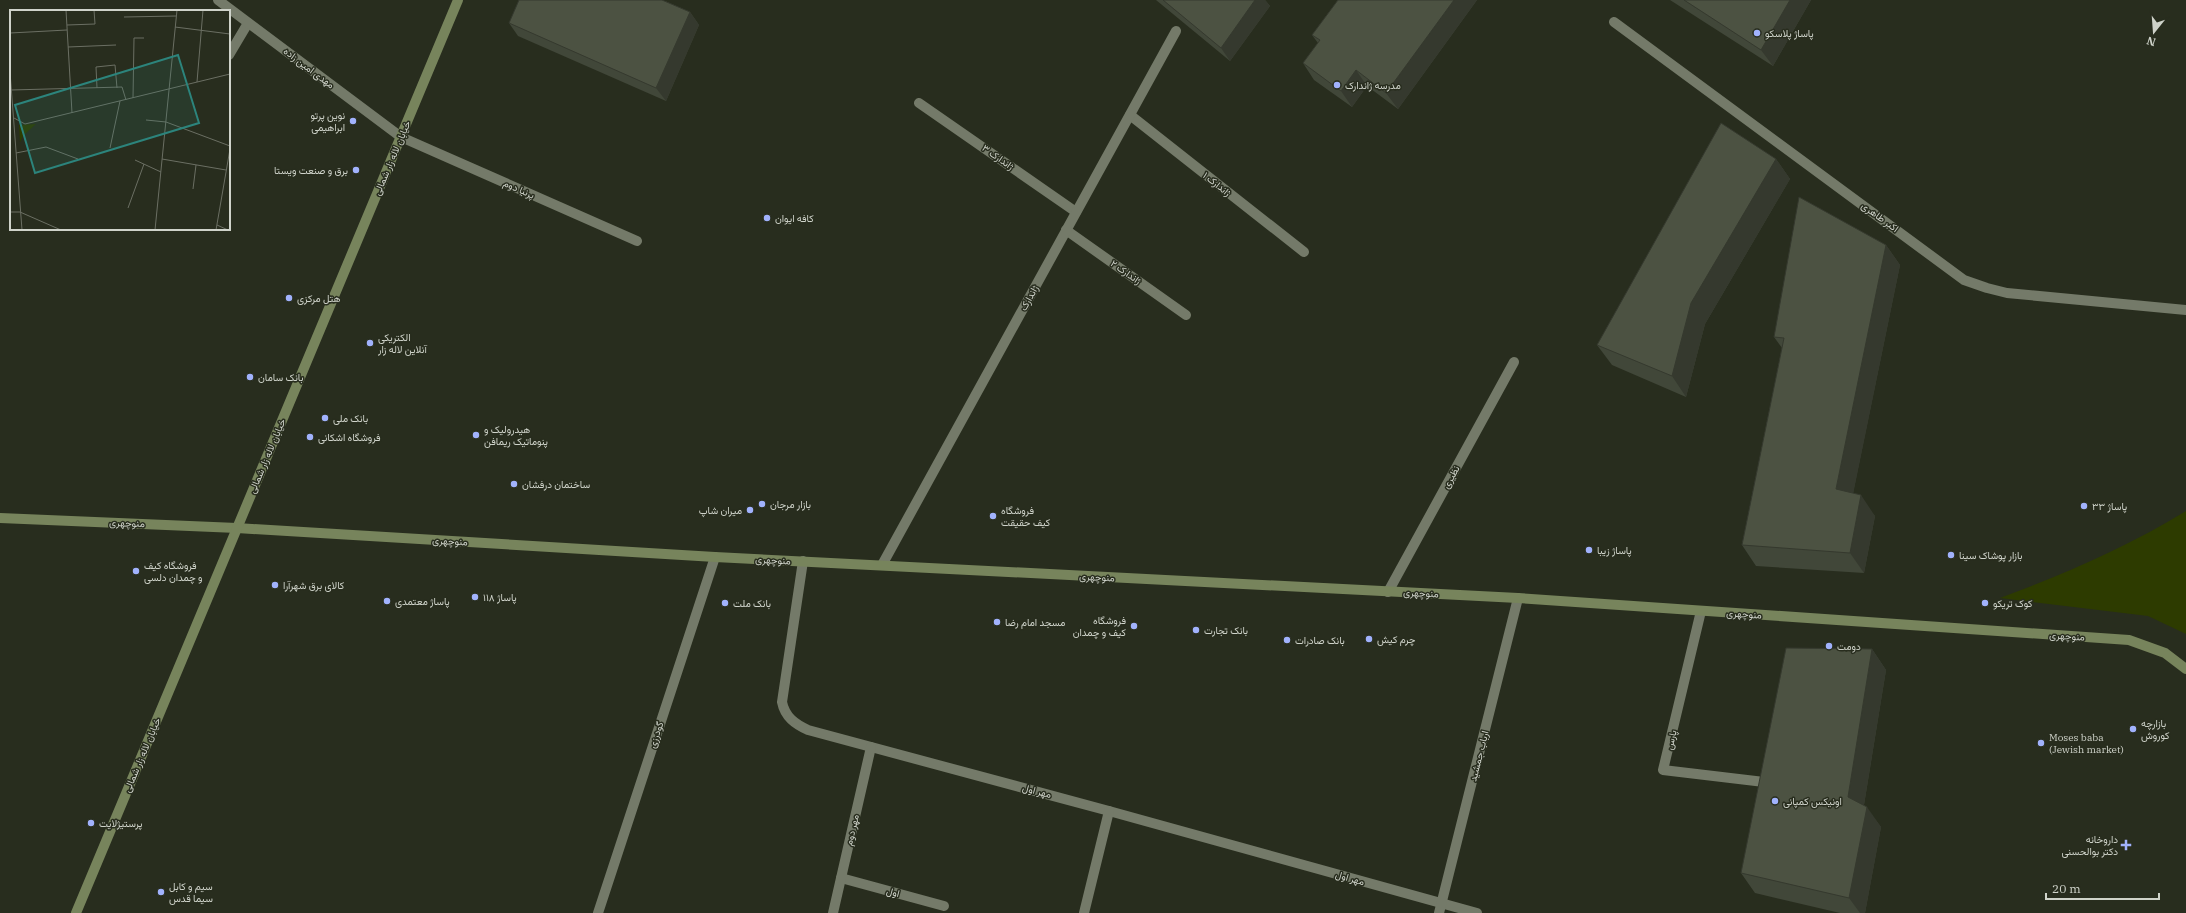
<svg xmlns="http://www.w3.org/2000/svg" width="2186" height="913" viewBox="0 0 2186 913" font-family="'IBM Plex Serif',Vazirmatn,serif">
	<rect width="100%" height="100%" fill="#282d1e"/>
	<path fill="#2d3b00" d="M2186 511V634L2148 616 2000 598C2065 574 2127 547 2186 511Z"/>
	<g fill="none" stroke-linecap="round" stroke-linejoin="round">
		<g stroke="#747a69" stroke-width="10">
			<polyline points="229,55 248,23"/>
			<polyline points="919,103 1076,212"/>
			<polyline points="1130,115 1304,252"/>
			<polyline points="1066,230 1186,315"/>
			<polyline points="1388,592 1514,362"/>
			<polyline points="1701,611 1663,770 1764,782"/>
			<polyline points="841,878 944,906"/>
		</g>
		<g stroke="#747a69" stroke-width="10">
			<polyline points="218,0 401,137 637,241"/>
			<polyline points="1614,22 1964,280 1987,288 2007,293 2186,310"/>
			<path d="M803 561 782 702C785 717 795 724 808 730L1109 811 1477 913"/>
			<polyline points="882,565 1176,31"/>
			<polyline points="598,913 715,557"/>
			<polyline points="833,913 871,747"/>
			<polyline points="1084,913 1109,811"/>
			<polyline points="1439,913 1518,598"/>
		</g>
		<g stroke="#77845c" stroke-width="10">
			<polyline points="0,518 237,528 715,557 1518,598 2129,640 2165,653 2186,669"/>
			<polyline points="76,913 458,0"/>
		</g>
	</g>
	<g fill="#414739">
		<polygon points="1156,0 1265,0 1270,6 1230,61"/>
		<polygon points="1338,0 1477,0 1398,109 1367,86 1352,107 1314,80 1303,63 1318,43 1312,35"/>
		<polygon points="1670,0 1811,0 1773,66"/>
		<polygon points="665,1 690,12 699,25 666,101 518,36 509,23"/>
		<polygon points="1776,159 1790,179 1705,324 1686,397 1612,365 1597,345"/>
		<polygon points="1886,245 1900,265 1853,493 1875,516 1864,573 1756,566 1742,545 1782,348 1774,337"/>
		<polygon points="1872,649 1886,670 1864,805 1881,827 1865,913 1840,913 1755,893 1741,873"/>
	</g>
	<g fill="#35392e">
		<polygon points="1255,0 1265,0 1270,6 1230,61 1221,48"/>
		<polygon points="1454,0 1477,0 1398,109 1386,93"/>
		<polygon points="1790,0 1811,0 1773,66 1761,50"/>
		<polygon points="690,12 699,25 666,101 656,88"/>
		<polygon points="1356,70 1367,86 1352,107 1341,91"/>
		<polygon points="1776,159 1790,179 1705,324 1686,397 1672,376 1691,303"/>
		<polygon points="1886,245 1900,265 1850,509 1836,489"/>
		<polygon points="1861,495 1875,516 1864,573 1850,553"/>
		<polygon points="1872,649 1886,670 1862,817 1848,797"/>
		<polygon points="1867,807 1881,827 1865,913 1860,913 1849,898"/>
	</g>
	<g fill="#4c5242" stroke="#35392e">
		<polygon points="519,0 662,0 690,12 656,88 509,23"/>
		<polygon points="1163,0 1255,0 1221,48"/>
		<polygon points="1338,0 1454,0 1386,93 1356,70 1341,91 1303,63 1320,40 1312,35"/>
		<polygon points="1684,0 1790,0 1761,50"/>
		<polygon points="1721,123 1776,159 1691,303 1672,376 1597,345"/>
		<polygon points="1799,197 1886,245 1836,489 1861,495 1850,553 1742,545 1784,338 1774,337"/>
		<polygon points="1786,648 1872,649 1848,797 1867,807 1849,898 1741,873"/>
	</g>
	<g fill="#a1b2fd" stroke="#282d1e" stroke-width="1.5">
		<circle cx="1757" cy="33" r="4"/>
		<circle cx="1337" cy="85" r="4"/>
		<circle cx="353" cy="121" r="4"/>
		<circle cx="356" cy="170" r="4"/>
		<circle cx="767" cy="218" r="4"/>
		<circle cx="289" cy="298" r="4"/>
		<circle cx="370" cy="343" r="4"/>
		<circle cx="250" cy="377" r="4"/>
		<circle cx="325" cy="418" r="4"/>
		<circle cx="476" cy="435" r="4"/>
		<circle cx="310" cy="437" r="4"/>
		<circle cx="514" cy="484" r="4"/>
		<circle cx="762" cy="504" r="4"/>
		<circle cx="2084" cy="506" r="4"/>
		<circle cx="750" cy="510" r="4"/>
		<circle cx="993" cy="516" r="4"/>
		<circle cx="1589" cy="550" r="4"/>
		<circle cx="1951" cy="555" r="4"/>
		<circle cx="136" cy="571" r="4"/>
		<circle cx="275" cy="585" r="4"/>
		<circle cx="475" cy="597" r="4"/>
		<circle cx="387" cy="601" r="4"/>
		<circle cx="725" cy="603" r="4"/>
		<circle cx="1985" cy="603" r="4"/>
		<circle cx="997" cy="622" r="4"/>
		<circle cx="1134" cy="626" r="4"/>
		<circle cx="1196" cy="630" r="4"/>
		<circle cx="1369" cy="639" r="4"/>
		<circle cx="1287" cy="640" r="4"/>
		<circle cx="1829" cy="646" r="4"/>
		<circle cx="2133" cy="729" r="4"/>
		<circle cx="2041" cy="743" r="4"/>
		<circle cx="1775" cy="801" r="4"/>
		<circle cx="91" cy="823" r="4"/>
		<path d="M2124 839h4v4h4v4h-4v4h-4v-4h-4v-4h4z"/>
		<circle cx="161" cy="892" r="4"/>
	</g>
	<g text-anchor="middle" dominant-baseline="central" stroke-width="3" stroke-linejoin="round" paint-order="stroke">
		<g font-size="10" fill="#cfd3ca" stroke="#282d1e" text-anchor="start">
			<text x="1765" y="33">پاساژ پلاسکو</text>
			<text x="1345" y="85">مدرسه ژاندارک</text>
			<text x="345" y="115" text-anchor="end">نوین پرتو<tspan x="345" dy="12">ابراهیمی</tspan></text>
			<text x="348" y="170" text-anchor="end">برق و صنعت ویستا</text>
			<text x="775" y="218">کافه ایوان</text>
			<text x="297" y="298">هتل مرکزی</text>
			<text x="378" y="337">الکتریکی<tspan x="378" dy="12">آنلاین لاله زار</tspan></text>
			<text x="258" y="377">بانک سامان</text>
			<text x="333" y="418">بانک ملی</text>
			<text x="484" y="429">هیدرولیک و<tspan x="484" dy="12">پنوماتیک ریمافن</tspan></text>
			<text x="318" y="437">فروشگاه اشکانی</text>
			<text x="522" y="484">ساختمان درفشان</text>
			<text x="770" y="504">بازار مرجان</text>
			<text x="2092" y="506">پاساژ ۳۳</text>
			<text x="742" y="510" text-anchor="end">میران شاپ</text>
			<text x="1001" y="510">فروشگاه<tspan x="1001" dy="12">کیف حقیقت</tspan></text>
			<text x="1597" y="550">پاساژ زیبا</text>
			<text x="1959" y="555">بازار پوشاک سینا</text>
			<text x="144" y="565">فروشگاه کیف<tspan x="144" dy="12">و چمدان دلسی</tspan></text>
			<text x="283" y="585">کالای برق شهرآرا</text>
			<text x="483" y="597">پاساژ ۱۱۸</text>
			<text x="395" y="601">پاساژ معتمدی</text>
			<text x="733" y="603">بانک ملت</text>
			<text x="1993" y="603">کوک تریکو</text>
			<text x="1126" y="620" text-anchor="end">فروشگاه<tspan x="1126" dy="12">کیف و چمدان</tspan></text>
			<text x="1005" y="622">مسجد امام رضا</text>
			<text x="1204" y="630">بانک تجارت</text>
			<text x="1377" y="639">چرم کیش</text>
			<text x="1295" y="640">بانک صادرات</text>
			<text x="1837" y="646">دومت</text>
			<text x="2141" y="723">بازارچه<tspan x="2141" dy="12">کوروش</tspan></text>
			<text x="2049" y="737">Moses baba<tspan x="2049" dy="12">(Jewish market)</tspan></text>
			<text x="1783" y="801">اونیکس کمپانی</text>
			<text x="99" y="823">پرستیژلایت</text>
			<text x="2118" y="839" text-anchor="end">داروخانه<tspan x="2118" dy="12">دکتر بوالحسنی</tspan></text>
			<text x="169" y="886">سیم و کابل<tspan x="169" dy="12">سیما قدس</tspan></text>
		</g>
		<g font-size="10" fill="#cfd3ca" stroke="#282d1e">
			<text transform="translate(309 68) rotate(37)">مهدی امین زاده</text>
			<text transform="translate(998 157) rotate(35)">ژاندارک ۳</text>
			<text transform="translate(392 158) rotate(-67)">خیابان لاله زار شمالی</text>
			<text transform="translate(1217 184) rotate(38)">ژاندارک ۱</text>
			<text transform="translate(519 189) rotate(24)">پرنیا دوم</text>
			<text transform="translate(1880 217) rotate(36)">اکبر طاهری</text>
			<text transform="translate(1126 272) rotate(35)">ژاندارک ۲</text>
			<text transform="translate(1029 298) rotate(-61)">ژاندارک</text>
			<text transform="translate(267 456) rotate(-67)">خیابان لاله زار شمالی</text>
			<text transform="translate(1451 477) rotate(-61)">نظیری</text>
			<text transform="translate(127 523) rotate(2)">منوچهری</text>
			<text transform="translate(450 541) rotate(3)">منوچهری</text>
			<text transform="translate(773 560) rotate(3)">منوچهری</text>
			<text transform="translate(1097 577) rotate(3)">منوچهری</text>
			<text transform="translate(1421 593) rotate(3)">منوچهری</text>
			<text transform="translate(1744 614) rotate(4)">منوچهری</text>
			<text transform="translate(2067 636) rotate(4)">منوچهری</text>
			<text transform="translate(656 735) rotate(-72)">گودرزی</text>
			<text transform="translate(1671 740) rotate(-77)">پارس</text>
			<text transform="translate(142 755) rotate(-67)">خیابان لاله زار شمالی</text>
			<text transform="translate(1479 756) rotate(-76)">ارباب جمشید</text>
			<text transform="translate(1037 791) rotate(15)">مهر اول</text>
			<text transform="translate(852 830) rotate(-77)">مهر دوم</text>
			<text transform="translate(1350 878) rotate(16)">مهر اول</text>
			<text transform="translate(893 892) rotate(15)">اول</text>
		</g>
	</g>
	<g transform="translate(10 10)">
		<rect width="220" height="220" fill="#282d1e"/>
		<path d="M26 114 13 126 10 132 9 115Z" fill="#2d3b00"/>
		<path fill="none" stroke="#6b6f63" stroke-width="1" d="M56 0 62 103M114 7 166 6M57 15 85 14 84 0M165 17 220 24M0 23 57 20M58 37 106 35M0 62 12 220M187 72 193 0M87 78 86 57 105 55 107 78M1 80 112 77 116 90M123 88 124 28H134M4 108 15 114 220 64M136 110 156 112 220 136M100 138 110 91M6 143 36 137 68 149M152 149 216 160M125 150 151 162M183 179 186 155M118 198 134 154M0 202H10L51 220M207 215 218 220M145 220 167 0M206 220 220 139"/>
		<path fill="#2c847c" fill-opacity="0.15" stroke="#2c847c" stroke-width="2" d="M168 45 189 113 25 163 5 95Z"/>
		<rect width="220" height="220" fill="none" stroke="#cfd3ca" stroke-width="2"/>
	</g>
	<g transform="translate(2154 32) rotate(197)" stroke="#282d1e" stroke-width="3" paint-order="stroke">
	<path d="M0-3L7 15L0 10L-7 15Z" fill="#cfd3ca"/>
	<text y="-6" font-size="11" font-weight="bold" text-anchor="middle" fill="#cfd3ca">N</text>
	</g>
	<path d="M2046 893v6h113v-6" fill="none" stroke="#cfd3ca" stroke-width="2"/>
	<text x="2052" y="893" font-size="12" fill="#cfd3ca" stroke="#282d1e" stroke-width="3" paint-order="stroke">20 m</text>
</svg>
